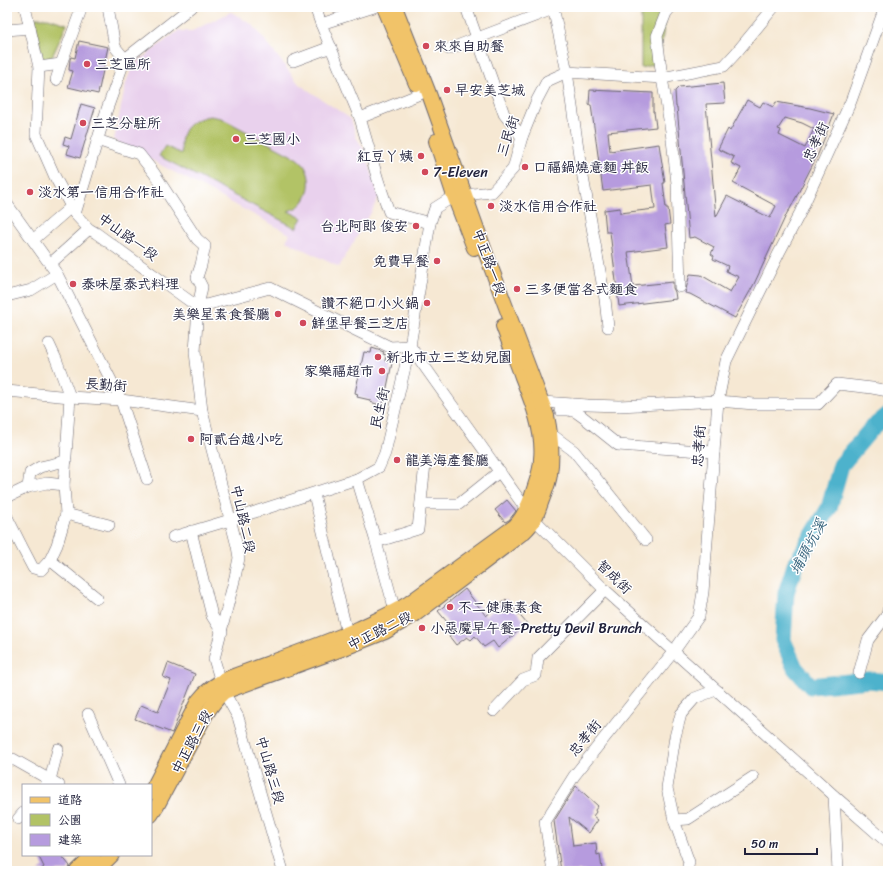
<svg xmlns="http://www.w3.org/2000/svg" width="895" height="878" viewBox="0 0 895 878" font-family="Sriracha,'LXGW WenKai TC',sans-serif">
	<rect width="100%" height="100%" fill="#fff"/>
	<filter id="ink" filterUnits="userSpaceOnUse"><feTurbulence type="fractalNoise" baseFrequency=".025" numOctaves="2"/><feDisplacementMap in="SourceGraphic" scale="8" xChannelSelector="R" yChannelSelector="G"/><feConvolveMatrix kernelMatrix="1 2 1 2 8 2 1 2 1" color-interpolation-filters="sRGB"/></filter>
	<filter id="wash" filterUnits="userSpaceOnUse"><feTurbulence type="fractalNoise" baseFrequency=".012" numOctaves="4" result="noise"/><feDisplacementMap in="SourceGraphic" scale="16" xChannelSelector="R" yChannelSelector="G"/><feGaussianBlur stdDeviation="0.9" result="paint"/><feColorMatrix in="noise" values="0 0 0 0 0 0 0 0 0 0 0 0 0 0 0 0 0 1.4 0 .05"/><feComposite in="paint" operator="in"/></filter>
	<g filter="url(#wash)">
		<rect width="100%" height="100%" fill="#f6e8d3"/>
		<polygon fill="#e9d1ed" points="231,12 253,25 299,84 351,119 356,137 365,151 379,196 372,211 339,267 286,241 290,234 114,140 126,83 133,65 178,31 192,31"/>
		<g fill="#b2c366" stroke="#6a7250">
			<polygon points="627,7 670,7 666,13 659,63 641,68 641,11"/>
			<polygon points="35,18 48,18 67,24 51,59 42,59"/>
			<path d="M210 116 221 118 296 158C299 160 301 162 303 164 312 175 311 193 302 203 298 208 293 209 288 211L302 218 296 228 159 156 165 146 182 154C178 131 188 120 210 116Z"/>
		</g>
		<g fill="none" stroke-linecap="round" stroke-linejoin="round">
			<polyline stroke="#4db2cc" stroke-width="17" points="888,415 872,428 841,465 829,508 795,565 786,593 783,640 795,668 811,686 869,680 888,682"/>
		</g>
		<g id="blocks">
			<g fill="#b69bde" fill-rule="evenodd">
				<polygon points="79,41 108,47 98,94 68,87 73,71 69,70 70,59 71,57 75,58"/>
				<path d="M723 83 725 103 706 104 716 217 727 196 770 218 776 206 733 183 741 168 731 163 734 157 718 149 728 129 730 131 747 100 760 107 763 102 773 107 776 102 810 108 834 114 818 154 789 211H788L754 284 735 318 690 294 685 293 690 274 701 275 730 292 739 277 726 271 728 266 713 259 714 256 711 254 714 247 695 237 689 238 677 107H676L675 91 679 87ZM785 118 802 123 814 129 805 148 779 135 781 130 778 129Z"/>
				<polygon points="590,90 653,93 653,112 654,112 656,127 608,132 610,151 659,144 665,183 663,183 666,208 668,208 670,224 665,225 668,247 628,252 633,286 673,282 673,288 675,292 676,299 619,306 610,232 606,232 604,210 620,208 620,213 655,209 652,185 603,191 591,105 589,105"/>
				<polygon points="81,104 95,108 80,158 67,154 69,146 63,144 65,137 71,139"/>
				<polygon points="372,348 384,352 383,354 386,355 385,361 392,363 385,397 383,403 380,405 370,402 370,400 357,397 358,394 355,393 364,352 371,353"/>
				<polygon points="507,500 516,511 509,520 505,522 495,510"/>
				<polygon points="465,589 486,616 506,599 527,624 498,648 493,641 484,647 475,636 471,640 467,637 456,645 449,636 453,634 445,625 447,622 438,611"/>
				<polygon points="168,663 195,674 172,733 135,719 141,705 158,712 171,680 163,677"/>
				<polygon points="576,786 598,806 595,810 596,812 593,816 598,820 589,833 569,817 573,846 596,843 597,855 600,854 602,869 598,870 599,871 561,871 554,821"/>
				<polygon points="38,855 61,855 70,866 68,871 39,871 44,867"/>
			</g>
		</g>
	</g>
	<g filter="url(#ink)">
		<use href="#blocks" fill-opacity="0" stroke="#6c6770" stroke-width="1"/>
		<g fill="none" stroke-linecap="round" stroke-linejoin="round">
			<defs>
				<g id="minor">
					<polyline points="25,7 39,67 36,134 55,177 75,214 89,229 96,233 184,297 198,307 195,352 202,411 237,546 239,558 235,577 214,659 224,692 238,717 283,871"/>
					<polyline points="108,7 115,47 125,59"/>
					<polyline points="315,7 321,24"/>
					<polyline points="374,7 321,24 360,118 378,180 389,212 430,223"/>
					<polyline points="466,7 504,114 522,137"/>
					<polyline points="553,7 567,72 579,155 605,299 608,327"/>
					<polyline points="671,7 666,13 657,36 662,78 671,131 677,183 680,287"/>
					<polyline points="7,30 30,28"/>
					<polyline points="449,49 553,9"/>
					<polyline points="293,61 331,47"/>
					<polyline points="39,67 61,64 82,7"/>
					<polyline points="56,80 61,64"/>
					<polyline points="360,118 420,94"/>
					<polyline points="97,140 139,154 154,173 197,239 205,246 201,265 197,277 202,287 198,307 270,288 390,347 410,346"/>
					<polyline points="7,204 57,274 121,400 147,479"/>
					<polyline points="75,214 107,109 125,59 191,7"/>
					<polyline points="33,240 71,207"/>
					<polyline points="50,264 89,229"/>
					<polyline points="7,296 31,290 57,274"/>
					<polyline points="410,346 526,509 535,520 605,590 839,800 888,843"/>
					<polyline points="7,391 70,397 121,400 202,411"/>
					<polyline points="542,402 588,405 619,406 718,401 754,404 818,404 837,384 872,388 888,391"/>
					<polyline points="560,410 568,410 576,412 583,417 618,445 714,452"/>
					<polyline points="545,433 551,434 574,451 646,540"/>
					<polyline points="357,479 376,542 397,618"/>
					<polyline points="28,487 30,473 40,467 66,461"/>
					<polyline points="314,494 347,633"/>
					<polyline points="7,497 28,487 47,483 64,485"/>
					<polyline points="421,504 459,504 500,471"/>
					<polyline points="66,514 109,525"/>
					<polyline points="7,517 21,545 33,568 41,570 50,560 57,545 66,514 64,485 70,397 56,359 49,344"/>
					<polyline points="191,531 212,616 222,632"/>
					<polyline points="173,537 230,520 357,479 379,467 385,453 410,346 430,223 435,208 454,196 492,192 513,169 522,137 537,100 547,81 567,72 662,78 724,66 736,53 774,7"/>
					<polyline points="376,542 418,529 425,464"/>
					<polyline points="50,560 97,598"/>
					<polyline points="859,673 868,640 887,615 888,610"/>
					<polyline points="494,711 523,680 536,675 538,658 605,590"/>
					<polyline points="88,714 119,785"/>
					<polyline points="7,762 13,759 59,785"/>
					<polyline points="46,785 50,780 58,749"/>
					<polyline points="834,796 838,871"/>
					<polyline points="18,819 23,813"/>
					<polyline points="674,820 688,819 753,777"/>
					<polyline points="553,871 545,822 574,776 674,651 699,616 703,592 718,401 726,361 779,253 800,213 851,101 885,7"/>
					<polyline points="687,871 689,862 674,820 667,788 675,737 681,714 695,698 716,690"/>
				</g>
				<g id="major">
					<polyline points="384,7 416,84"/>
					<polyline points="436,141 454,196 474,248"/>
					<path d="M151 792 198 701C207 689 218 682 231 677 274 661 318 646 360 628 376 620 393 613 409 603L515 526C525 515 530 503 534 489 537 479 541 470 541 459 544 432 532 402 522 377 516 360 509 343 503 326"/>
					<path d="M151 815 157 806 205 716C211 706 215 700 224 692L342 649 385 632 416 614 524 532C535 522 537 514 542 500 545 492 549 483 550 474 553 455 551 435 547 416L486 254 428 91 395 7"/>
					<polyline points="77,871 94,855"/>
					<polyline points="96,871 112,855"/>
				</g>
			</defs>
			<use href="#minor" stroke="#6c6770" stroke-width="12"/>
			<use href="#major" stroke="#6c6770" stroke-width="16"/>
			<use href="#minor" stroke="#fff" stroke-width="11"/>
			<use href="#major" stroke="#f1c369" stroke-width="14"/>
		</g>
	</g>
	<g fill="#d1495b" stroke="#fff" stroke-width="1.5">
		<circle cx="426" cy="46" r="4"/>
		<circle cx="87" cy="64" r="4"/>
		<circle cx="447" cy="90" r="4"/>
		<circle cx="83" cy="123" r="4"/>
		<circle cx="236" cy="139" r="4"/>
		<circle cx="421" cy="156" r="4"/>
		<circle cx="525" cy="167" r="4"/>
		<circle cx="425" cy="172" r="4"/>
		<circle cx="30" cy="192" r="4"/>
		<circle cx="491" cy="206" r="4"/>
		<circle cx="416" cy="226" r="4"/>
		<circle cx="437" cy="261" r="4"/>
		<circle cx="73" cy="284" r="4"/>
		<circle cx="517" cy="289" r="4"/>
		<circle cx="427" cy="303" r="4"/>
		<circle cx="278" cy="314" r="4"/>
		<circle cx="303" cy="323" r="4"/>
		<circle cx="378" cy="357" r="4"/>
		<circle cx="382" cy="371" r="4"/>
		<circle cx="191" cy="439" r="4"/>
		<circle cx="397" cy="460" r="4"/>
		<circle cx="450" cy="607" r="4"/>
		<circle cx="422" cy="628" r="4"/>
	</g>
	<g text-anchor="middle" dominant-baseline="central" stroke-width="3" stroke-linejoin="round" paint-order="stroke">
		<g font-size="14" fill="#22223b" stroke="#fff" text-anchor="start">
			<text x="434" y="46">來來自助餐</text>
			<text x="95" y="64">三芝區所</text>
			<text x="455" y="90">早安美芝城</text>
			<text x="91" y="123">三芝分駐所</text>
			<text x="244" y="139">三芝國小</text>
			<text x="413" y="156" text-anchor="end">紅豆ㄚ姨</text>
			<text x="533" y="167">口福鍋燒意麵 丼飯</text>
			<text x="433" y="172">7-Eleven</text>
			<text x="38" y="192">淡水第一信用合作社</text>
			<text x="499" y="206">淡水信用合作社</text>
			<text x="408" y="226" text-anchor="end">台北阿郎 俊安</text>
			<text x="429" y="261" text-anchor="end">免費早餐</text>
			<text x="81" y="284">泰味屋泰式料理</text>
			<text x="525" y="289">三多便當各式麵食</text>
			<text x="419" y="303" text-anchor="end">讚不絕口小火鍋</text>
			<text x="270" y="314" text-anchor="end">美樂星素食餐廳</text>
			<text x="311" y="323">鮮堡早餐三芝店</text>
			<text x="386" y="357">新北市立三芝幼兒園</text>
			<text x="374" y="371" text-anchor="end">家樂福超市</text>
			<text x="199" y="439">阿貳台越小吃</text>
			<text x="405" y="460">龍美海產餐廳</text>
			<text x="458" y="607">不二健康素食</text>
			<text x="430" y="628">小惡魔早午餐-Pretty Devil Brunch</text>
		</g>
		<g font-size="14" fill="#22223b" stroke="#fff">
			<text transform="translate(508 136) rotate(-72)">三民街</text>
			<text transform="translate(816 142) rotate(-65)">忠孝街</text>
			<text transform="translate(128 237) rotate(36)">中山路一段</text>
			<text transform="translate(489 262) rotate(70)">中正路一段</text>
			<text transform="translate(106 385) rotate(4)">長勤街</text>
			<text transform="translate(380 408) rotate(-77)">民生街</text>
			<text transform="translate(699 446) rotate(-86)">忠孝街</text>
			<text transform="translate(243 519) rotate(78)">中山路二段</text>
			<text transform="translate(614 577) rotate(44)">智成街</text>
			<text transform="translate(380 631) rotate(-26)">中正路二段</text>
			<text transform="translate(585 738) rotate(-51)">忠孝街</text>
			<text transform="translate(192 742) rotate(-62)">中正路三段</text>
			<text transform="translate(270 770) rotate(74)">中山路三段</text>
		</g>
		<g font-size="15" font-style="italic" fill="#35637c" stroke="#fff">
			<text transform="translate(808 547) rotate(-62)">埔頭坑溪</text>
		</g>
	</g>
	<rect width="895" height="878" fill="none" stroke="#fff" stroke-width="24"/>
	<rect x="22" y="784" width="130" height="72" fill="#ffffff" stroke="#a7a7b1"/>
	<rect x="30" y="797" width="20" height="6" fill="#f1c369" stroke="#a7a7b1"/>
	<text x="58" y="804" font-size="12" fill="#22223b">道路</text>
	<rect x="30" y="814" width="20" height="12" fill="#b2c366" stroke="#a7a7b1"/>
	<text x="58" y="824" font-size="12" fill="#22223b">公園</text>
	<rect x="30" y="834" width="20" height="12" fill="#b69bde" stroke="#a7a7b1"/>
	<text x="58" y="844" font-size="12" fill="#22223b">建築</text>
	<path d="M745 848v6h72v-6" fill="none" stroke="#22223b" stroke-width="2"/>
	<text x="751" y="848" font-size="12" fill="#22223b" stroke="#ffffff" stroke-width="3" paint-order="stroke">50 m</text>
</svg>
